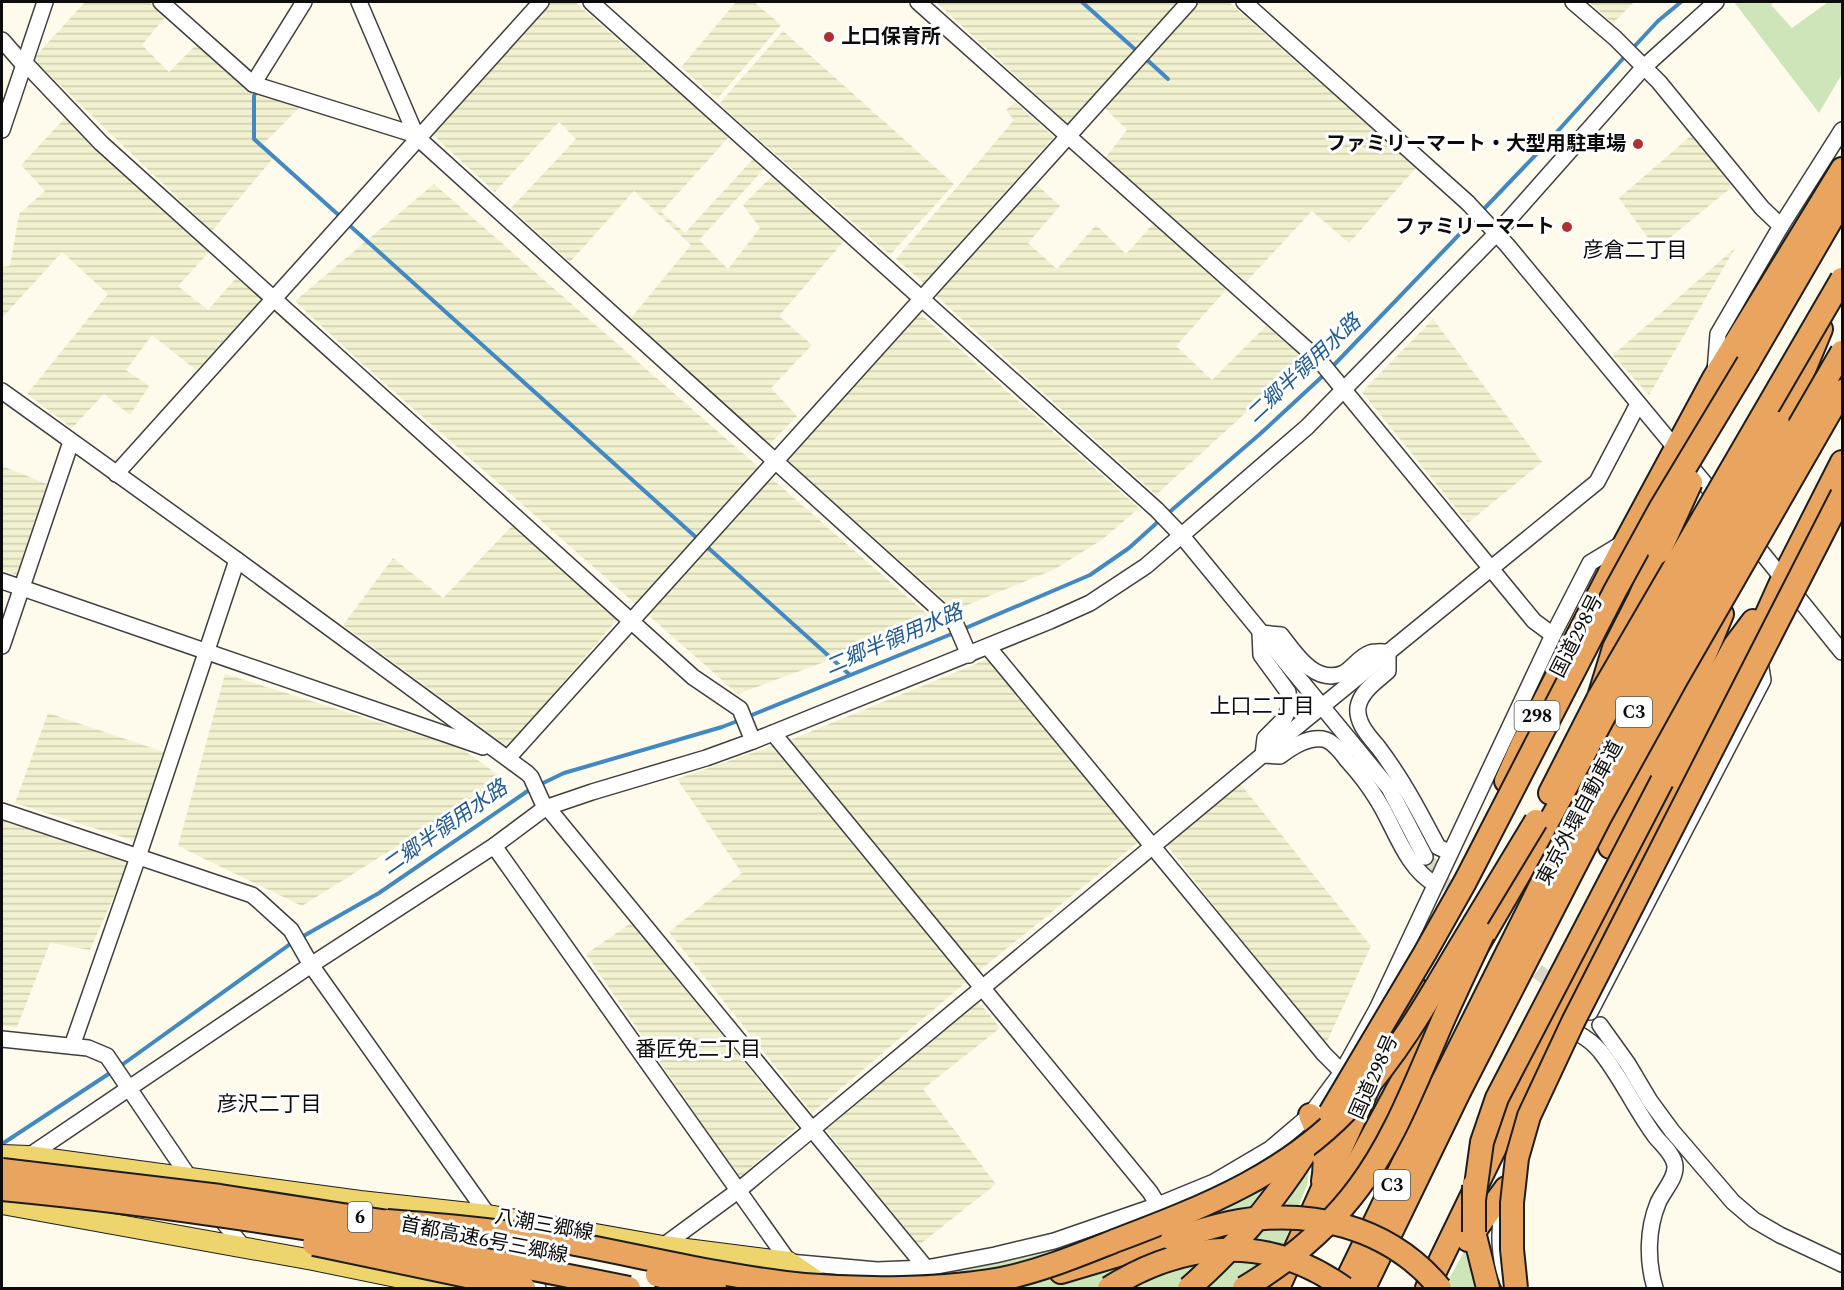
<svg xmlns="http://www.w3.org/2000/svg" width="1844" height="1290" viewBox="0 0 1844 1290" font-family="Spectral,'Noto Sans JP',serif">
	<defs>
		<pattern id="farmland-rules" width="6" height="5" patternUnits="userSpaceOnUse" patternTransform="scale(1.5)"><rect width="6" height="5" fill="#f1f0cf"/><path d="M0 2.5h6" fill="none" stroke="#cdcdb1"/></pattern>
	</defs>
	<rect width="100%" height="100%" fill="#fefbec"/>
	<g fill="url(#farmland-rules)">
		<polygon points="85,2 149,2 166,16 142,45 169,72 199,42 251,90 299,108 263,144 274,157 212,231 33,59"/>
		<polygon points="548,2 575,2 729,137 661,212 685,233 753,159 765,168 699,240 728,269 760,228 743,205 774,174 844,241 779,316 812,345 771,388 797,416 768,446 631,318 691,245 634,191 570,262 511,208 576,139 559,122 495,192 431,133"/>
		<polygon points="736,2 754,2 781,25 717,99 681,67"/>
		<polygon points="936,2 1178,2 1068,124"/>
		<polygon points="1197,2 1229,2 1416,168 1349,243 1312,211 1246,282 1105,158 1127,130 1102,105"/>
		<polygon points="1589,2 1634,2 1613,23"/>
		<polygon points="783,31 954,184 890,255 719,104"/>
		<polygon points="1015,102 1054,137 924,283 896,259 1014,120 1006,110"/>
		<polygon points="65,118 91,145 211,250 178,286 208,310 236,278 263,299 196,370 152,335 126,370 149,386 130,415 104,394 72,428 27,394 108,294 62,252 2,318 2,267 10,266 19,214 45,191 21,165"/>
		<polygon points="1693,134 1732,187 1656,249 1619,198"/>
		<polygon points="1034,182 1060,206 1028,243 1057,269 1096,225 1126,254 1154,223 1226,290 1176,346 1212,380 1266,326 1304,359 1156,495 932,292"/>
		<polygon points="434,184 935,621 738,694 358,360 295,301"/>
		<polygon points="1735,248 1649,395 1613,355"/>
		<polygon points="917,311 1139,508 1103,539 1055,569 955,610 784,457"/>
		<polygon points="1433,319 1542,462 1468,523 1362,392"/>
		<polygon points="2,466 47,484 17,575 2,570"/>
		<polygon points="512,526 620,616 508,747 343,625 393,558 443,598"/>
		<polygon points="988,659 1142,839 985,966 812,1113 669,932 742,873 677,779 795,738"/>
		<polygon points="225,674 461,748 504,779 302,906 178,846"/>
		<polygon points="48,713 167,753 135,841 15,803"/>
		<polygon points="1238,781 1371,946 1324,1048 1166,844"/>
		<polygon points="2,820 129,862 90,950 50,943 17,1027 2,1026"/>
		<polygon points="631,923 797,1127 739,1178 586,954"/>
		<polygon points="976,999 1000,1028 923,1089 996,1184 919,1245 822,1125"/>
	</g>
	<g fill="#cee5b9">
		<polygon points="1734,2 1774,2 1771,5 1792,28 1828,2 1842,2 1842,74 1819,113"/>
		<path d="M1312 1151 1307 1185 1266 1288H814L815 1273C846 1274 885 1278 915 1275 1051 1262 1185 1200 1312 1151Z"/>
		<polygon points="1464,1252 1504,1282 1507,1288 1444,1288"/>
	</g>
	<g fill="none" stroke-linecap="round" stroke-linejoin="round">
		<g stroke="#4289c2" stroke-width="4">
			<polyline points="1082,2 1138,52"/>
			<polyline points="1632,49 1658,21 1681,2"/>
			<polyline points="1144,57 1168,79"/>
			<polyline points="257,89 254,96 254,139 343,219"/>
			<polyline points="1481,212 1548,142 1627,54"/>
			<polyline points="348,224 699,540"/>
			<polyline points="1332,367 1476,217"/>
			<polyline points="1166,515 1260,434 1326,373"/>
			<polyline points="705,545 850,675"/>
			<polyline points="961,630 1090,575 1129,548 1160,520"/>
			<polyline points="747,717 954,633"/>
			<polyline points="539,785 564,773 722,727 740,720"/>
			<polyline points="300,938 379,893 532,788"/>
			<polyline points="119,1067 293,942"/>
			<polyline points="2,1144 113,1071"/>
		</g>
		<polyline stroke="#dad7ca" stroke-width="15" stroke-dasharray="15 8" stroke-linecap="butt" points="1425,857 1458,902 1502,944 1562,990"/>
		<defs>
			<g id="minor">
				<polyline points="161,2 253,84 416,135"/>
				<polyline points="359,2 418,140"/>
				<polyline points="591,2 1157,510 1182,536 1389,788 1425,857"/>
				<polyline points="918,2 1320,361 1534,621 1553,635"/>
				<polyline points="1244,2 1468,203"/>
				<polyline points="1573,2 1615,38 1659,82 1762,208 1781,226"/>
				<polyline points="2,40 23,64"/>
				<polyline points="24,62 101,143 693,677 740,709 753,741"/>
				<polyline points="253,84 304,2"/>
				<polyline points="2,130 45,2"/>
				<polyline points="419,139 952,621"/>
				<polyline points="1468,203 1507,245 1721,503"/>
				<polyline points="1715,372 1718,334 1781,226 1842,130"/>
				<polyline points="2,391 237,560 527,773 531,777 545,808"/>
				<polyline points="116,474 541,2"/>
				<polyline points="1750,538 1842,652"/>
				<polyline points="2,581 483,747"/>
				<polyline points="954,620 969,655"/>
				<polyline points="2,646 71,442"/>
				<polyline points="988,647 1324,1054 1342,1072"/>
				<polyline points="773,733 1150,1192 1158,1205"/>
				<polyline points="508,758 1189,2"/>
				<polyline points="547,807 926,1268"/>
				<polyline points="2,811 252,895 258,900 291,930 311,965 488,1215 538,1288"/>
				<polyline points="494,846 789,1262 877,1270 926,1268 995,1255 1054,1241 1158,1205 1214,1182 1270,1149 1310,1115 1342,1072 1377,1009 1553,635 1590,563 1623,543"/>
				<path d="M1435 884C1406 868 1395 828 1378 801 1369 786 1358 772 1347 760 1341 752 1333 741 1323 739 1307 737 1292 747 1280 756L1263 755 1265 738 1284 719 1290 707 1288 692 1261 655 1260 633 1281 635C1295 653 1315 686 1344 673 1353 668 1360 656 1370 653 1375 651 1383 652 1388 652V671C1377 681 1361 691 1358 707 1356 723 1369 736 1378 747 1403 780 1419 811 1438 847L1449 852"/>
				<polyline points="1590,1012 1763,680 1759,656"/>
				<polyline points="1600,1025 1628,1064 1650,1101 1672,1131 1733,1202 1754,1220 1780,1235 1842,1264"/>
				<path d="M1579 1034C1588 1039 1594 1044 1600 1051 1621 1077 1635 1109 1655 1136 1661 1144 1674 1154 1675 1166 1676 1179 1663 1191 1658 1203 1647 1230 1647 1261 1655 1288"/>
				<polyline points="2,1039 88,1048 107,1056 193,1183"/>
				<polyline points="72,1046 138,857 237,560"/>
				<polyline points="23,1160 311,965 494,846 545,808 592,792 706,758 753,741 1050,621 1090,603 1146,566 1307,427 1497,233 1644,67 1716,2"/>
				<path d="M1504 1197C1499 1226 1497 1254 1508 1282"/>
				<polyline points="217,1214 244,1248"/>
				<polyline points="663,1246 739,1190 1277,743 1597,482 1638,404"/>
			</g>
			<g id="major">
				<polyline points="2,1155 28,1156 360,1201 488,1215 663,1246 789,1262 827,1288"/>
				<polyline points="2,1204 313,1260 450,1288"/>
			</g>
			<g id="highway">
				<polyline points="1748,363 1842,201"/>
				<polyline points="1778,423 1792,399 1821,329"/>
				<polyline points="1506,781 1523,743 1626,541 1714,378 1842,169"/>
				<polyline points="1662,781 1735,645 1753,621"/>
				<polyline points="1550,793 1599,697 1614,648 1639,599 1659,552"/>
				<path d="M1610 847C1649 771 1690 694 1722 614"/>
				<polyline points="1474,952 1618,704"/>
				<path d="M1310 1115C1320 1137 1328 1157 1323 1181"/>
				<polyline points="1330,1215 1429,1031"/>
				<polyline points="1474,1232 1488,1288"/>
				<polyline points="1468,1240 1506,1188"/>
				<polyline points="1061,1272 1172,1239"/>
				<polyline points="1278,1288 1414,986"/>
				<polyline points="1343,1288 1442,1083"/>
				<polyline points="1364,1288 1459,1092"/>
				<polyline points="1427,1288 1523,1090 1756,638 1783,578 1842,462"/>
			</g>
		</defs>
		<use href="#minor" stroke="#3f3f3f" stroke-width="18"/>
		<use href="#major" stroke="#1d1d1d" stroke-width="22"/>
		<use href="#highway" stroke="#1d1d1d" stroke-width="26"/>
		<use href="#minor" stroke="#fff" stroke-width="15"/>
		<use href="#major" stroke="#eed46c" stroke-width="20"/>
		<use href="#highway" stroke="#e9a55f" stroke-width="22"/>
		<defs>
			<g id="highway-bridge">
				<polyline points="1659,552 1691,482"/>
				<polyline points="1599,697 1842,279"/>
				<polyline points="1618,704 1778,423"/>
				<polyline points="1442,1083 1546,875 1639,702 1842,352"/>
				<polyline points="1459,1092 1599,819 1677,678 1842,391"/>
				<polyline points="1330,1113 1425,953 1465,882 1615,591 1660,509 1748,363"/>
				<polyline points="2,1170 220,1196 401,1224"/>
				<polyline points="1474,1185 1474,1232"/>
				<path d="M2 1189C213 1209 422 1246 629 1288"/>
				<polyline points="1474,1200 1482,1142 1497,1098 1662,781"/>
				<path d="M387 1221C439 1225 491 1229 543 1238 629 1253 716 1276 804 1285 864 1290 941 1290 1001 1279 1041 1271 1079 1255 1117 1240 1204 1207 1291 1173 1355 1101 1395 1057 1425 1006 1455 955 1482 911 1509 866 1536 821"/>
				<path d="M1172 1239C1190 1234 1210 1227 1229 1223 1307 1207 1388 1225 1440 1288"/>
				<polyline points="314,1244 524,1288"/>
				<polyline points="657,1275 715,1288"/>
				<path d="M1109 1288C1185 1240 1269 1234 1344 1288"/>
				<path d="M1189 1288C1235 1248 1270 1207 1303 1156"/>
				<path d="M1244 1288C1289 1261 1328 1229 1359 1187 1392 1143 1412 1091 1434 1041 1449 1005 1466 970 1483 934"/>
				<polyline points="1516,1288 1512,1249 1512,1203 1517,1158 1529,1116 1573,1022 1842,495"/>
			</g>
		</defs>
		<use href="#highway-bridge" stroke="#1d1d1d" stroke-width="26" stroke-linecap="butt"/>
		<use href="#highway-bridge" stroke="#e9a55f" stroke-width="22"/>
	</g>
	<g fill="#b02f30" stroke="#fff" stroke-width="2">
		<circle cx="829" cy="37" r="6"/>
		<circle cx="1638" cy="144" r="6"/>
		<circle cx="1567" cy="227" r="6"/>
	</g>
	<g text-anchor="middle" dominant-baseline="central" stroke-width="6" stroke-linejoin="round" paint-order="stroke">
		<g fill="#fff" stroke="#555" stroke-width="1.5">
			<rect x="1616" y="697" width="36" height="30" rx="4.5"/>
			<rect x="1514.5" y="701" width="45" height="30" rx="4.5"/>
			<rect x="1374" y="1170" width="36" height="30" rx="4.5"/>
			<rect x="348" y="1202" width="24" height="30" rx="4.5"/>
		</g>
		<g font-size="18" font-weight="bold" fill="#0c0c0c">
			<text x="1634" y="712">C3</text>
			<text x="1537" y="716">298</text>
			<text x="1392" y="1185">C3</text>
			<text x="360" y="1217">6</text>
		</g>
		<g font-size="20" font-weight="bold" fill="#0c0c0c" stroke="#fff" text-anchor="end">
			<text x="841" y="37" text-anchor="start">上口保育所</text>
			<text x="1626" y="144">ファミリーマート・大型用駐車場</text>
			<text x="1555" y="227">ファミリーマート</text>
		</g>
		<g font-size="20" fill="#0c0c0c" stroke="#fff">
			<text transform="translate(1577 636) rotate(-63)">国道298号</text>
			<text transform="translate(1580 813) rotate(-62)">東京外環自動車道</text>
			<text transform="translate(1374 1077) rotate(-66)">国道298号</text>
			<text transform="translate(544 1225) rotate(10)">八潮三郷線</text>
			<text transform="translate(484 1240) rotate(11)">首都高速6号三郷線</text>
		</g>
		<g font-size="21" fill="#0c0c0c" stroke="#fff">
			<text x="1635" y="251">彦倉二丁目</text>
			<text x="1262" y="707">上口二丁目</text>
			<text x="698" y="1050">番匠免二丁目</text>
			<text x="269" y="1105">彦沢二丁目</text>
		</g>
		<g font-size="21" font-style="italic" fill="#205b93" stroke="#fff">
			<text transform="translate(1304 369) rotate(-43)">二郷半領用水路</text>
			<text transform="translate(894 640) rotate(-23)">二郷半領用水路</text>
			<text transform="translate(445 828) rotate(-35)">二郷半領用水路</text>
		</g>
	</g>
	<rect width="1844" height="1290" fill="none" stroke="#0c0c0c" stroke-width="6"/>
</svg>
